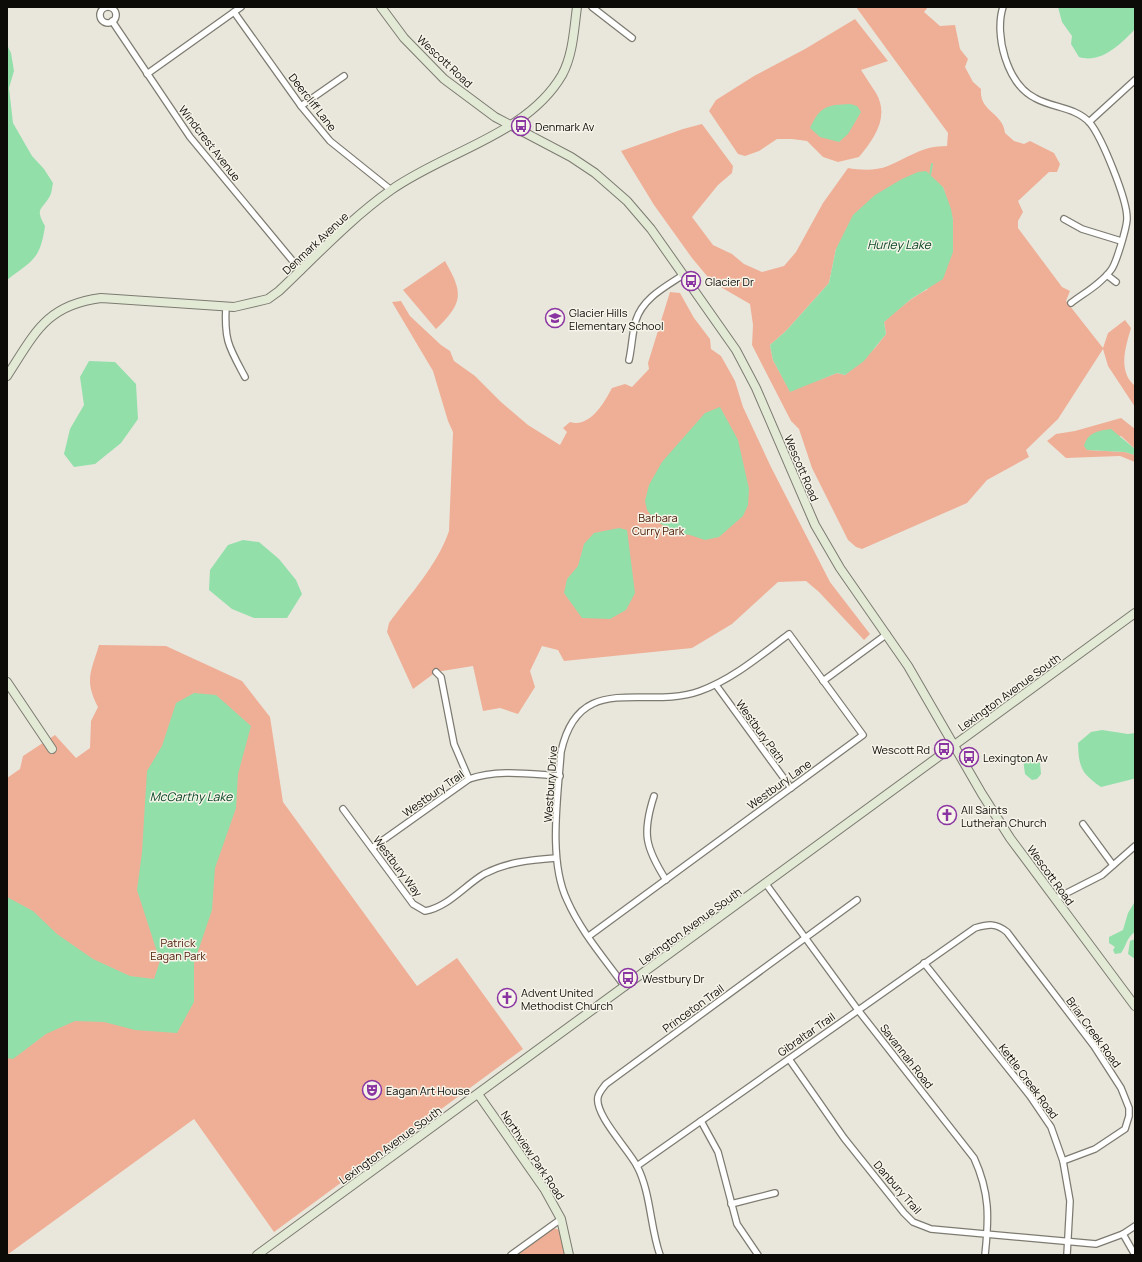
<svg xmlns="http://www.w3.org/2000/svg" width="1142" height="1262" viewBox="0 0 1142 1262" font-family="Manrope,sans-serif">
	<rect width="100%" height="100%" fill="#e9e7dc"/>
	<g fill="#efaf96" fill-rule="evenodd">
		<path d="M856 7H928L924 12 940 26 955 25 960 49 968 59 965 67 973 82 981 89C979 112 1003 112 1005 133L1014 141 1024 144 1030 141 1054 153 1060 164 1057 172H1049L1018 201 1023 212 1018 221V228L1062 287 1070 291 1066 301 1103 348 1108 333 1125 320 1131 328C1126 346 1117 371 1135 386V407L1108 366 1103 349 1058 419 1026 450 1029 457 987 480 967 503 862 549 856 547 848 540 812 468 799 429 791 421 752 345 753 325 750 304 712 282 692 258 654 205 621 151 683 129 702 124 733 166 732 173 718 185 692 217 713 245 732 254 744 264 762 272 784 266 796 252 823 203 848 168C860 170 876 171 888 166 910 157 921 146 947 146L948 133ZM943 187 953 220 927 290C917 293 892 314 884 322L886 334 875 348 845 375 837 373 790 391 773 360 770 345 786 331 829 283 836 249Z"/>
		<path d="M855 19 888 61 861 70C866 78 871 85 876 93 890 117 874 139 859 157L838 162 823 157 807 141 792 139H777L759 151 745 156 738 154 709 111 716 100 754 76 805 49Z"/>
		<path d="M445 261C463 293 464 302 436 329L403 290Z"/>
		<path d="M670 292 680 293 694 318 710 339 711 349 721 356 735 381 743 407 771 467 830 582 870 634 864 640 819 592 806 581 778 582 732 624 692 648 564 661 558 650 542 646 530 671 535 687 518 714 500 708 483 711 473 666 436 672 413 689 387 632 389 623C410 594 437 566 449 531L453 432 448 421 433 371 392 302 401 301 410 316 441 345 450 351 454 361 475 376 501 402 528 425 560 445 567 432 563 428 570 422C590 428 604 403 612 388L625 384 632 387 649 369 648 363Z"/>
		<polygon points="1121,418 1135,429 1135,449 1121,436 1087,450 1125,452 1135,455 1135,462 1120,456 1066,458 1047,441 1056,434 1075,431"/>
		<path d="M99 645 166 646 242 681 270 717 283 802 417 986 457 958 523 1049 274 1232 194 1119 7 1255V778L20 769 23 756 55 735 76 758 90 748 91 721 98 707C84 680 91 672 99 645Z"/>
		<polygon points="553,1228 560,1230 565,1255 517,1255"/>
	</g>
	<g fill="#92dfaa">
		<path d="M1058 7H1135V29C1121 44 1101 64 1079 57L1071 44 1072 36 1062 22Z"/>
		<path d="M7 45 11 53 14 71 9 88 13 123 32 156 44 169 53 183C52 187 52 192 50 196 41 211 35 208 45 226 40 261 32 260 7 280Z"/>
		<path d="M850 104 857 106 861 112 848 134 839 142 820 137 810 128C820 106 827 105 850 104Z"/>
		<polygon points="926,171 943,187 951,209 953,220 953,252 943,279 911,299 884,322 886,334 864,361 845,375 837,373 790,392 773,360 770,345 786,331 829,283 836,249 853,215 875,195 902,179 918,172"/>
		<polygon points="89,361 115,362 136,384 138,419 121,443 95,464 74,467 64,454 70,429 84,405 80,377"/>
		<polygon points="720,407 738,440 749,489 748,505 743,516 719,537 705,540 690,535 678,533 661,524 654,519 647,510 645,501 649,485 662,462 705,413"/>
		<path d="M1111 429 1135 449V455L1125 452 1087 450 1084 446C1088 432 1098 431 1111 429Z"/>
		<polygon points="619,528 627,530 635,593 626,610 610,619 582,618 564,593 567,579 578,566 584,544 594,533"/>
		<polygon points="243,540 259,542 279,559 296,580 302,594 287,618 254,618 232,609 209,590 210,570 228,545"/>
		<polygon points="194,693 216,695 251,726 238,774 236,808 215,868 212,910 194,963 194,1002 177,1033 135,1030 104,1022 75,1021 46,1034 13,1059 7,1058 7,897 33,911 57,934 93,959 130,976 154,979 160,961 137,890 142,852 147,771 162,746 176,703"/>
		<path d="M1102 730 1128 734 1135 733V778L1133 779 1101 787C1081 773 1079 768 1078 743L1091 732Z"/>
		<polygon points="1023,759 1032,759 1040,763 1041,774 1037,779 1032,780 1025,774"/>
		<path d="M1134 903 1135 932C1126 938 1127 945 1121 953L1115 954 1113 950 1115 947 1109 943V937L1123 930 1128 913Z"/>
		<polygon points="1135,939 1135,959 1128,954 1130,941"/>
	</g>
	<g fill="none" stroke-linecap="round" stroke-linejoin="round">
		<polyline stroke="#92dfaa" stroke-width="2" points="930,175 932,164"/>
		<defs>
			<g id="street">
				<polyline points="592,7 632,38"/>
				<path d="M1003 7C994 35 1007 84 1035 98 1052 108 1076 107 1090 123 1102 138 1127 199 1127 218 1127 227 1116 264 1111 270 1101 284 1084 293 1071 303"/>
				<circle cx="108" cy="15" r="8"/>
				<polyline points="234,12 301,106 330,141 391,190"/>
				<polyline points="112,21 190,137 301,271"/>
				<polyline points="147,74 241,7"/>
				<polyline points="301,106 344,76"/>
				<polyline points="1089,122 1135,80"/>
				<polyline points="1064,219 1082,229 1121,241"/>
				<polyline points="1107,275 1116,282"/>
				<path d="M226 306C224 341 229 347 245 377"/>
				<path d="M629 360C632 347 632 333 636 320 643 298 665 287 683 275"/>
				<polyline points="436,672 441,677 454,744 469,779"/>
				<polyline points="823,681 887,634"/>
				<polyline points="716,685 791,788"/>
				<path d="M654 796C642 833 645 847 666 880"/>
				<path d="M343 809 413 904 425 911C448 907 464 886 484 874 507 862 530 860 556 858"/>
				<polyline points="1083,824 1113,865"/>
				<path d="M372 848 469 779C498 769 529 774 560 776"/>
				<path d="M766 884 858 1010 974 1158C990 1193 989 1218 985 1255"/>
				<polyline points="1055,899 1102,875 1135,846"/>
				<path d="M589 936 863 735 789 634C761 655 733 679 700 691 645 711 579 669 561 752 558 796 548 860 567 900 581 932 605 959 625 987"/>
				<polyline points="924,963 1030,1096 1051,1127 1063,1161 1070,1201 1067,1255"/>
				<polyline points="789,1059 844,1138 904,1213 913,1222 931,1229 1096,1244 1123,1234 1135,1226"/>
				<polyline points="701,1121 718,1152 737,1224 758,1255"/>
				<path d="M637 1166 975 928C989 924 996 923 1007 932L1094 1046 1121 1088 1129 1108V1116L1125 1129 1095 1149 1063 1161"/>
				<polyline points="731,1204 775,1193"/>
				<polyline points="1123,1234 1135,1255"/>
				<polyline points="511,1255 561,1219"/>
				<path d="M660 1255C650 1227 651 1193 637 1166 628 1149 594 1114 598 1097 599 1092 603 1088 606 1084L857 900"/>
			</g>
			<g id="secondary">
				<polyline points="381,7 404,38 444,79 495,117 571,157 595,173 627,201 651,229 736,350 756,388 815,525 840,568 908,666 982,794 1010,838 1135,1006"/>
				<path d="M7 376C35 333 46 305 101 298L234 307 268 299 279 291C315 257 350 219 391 190 446 151 527 135 562 75 573 55 574 29 577 7"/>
				<polyline points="7,682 52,749"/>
				<polyline points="478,1094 545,1190 561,1219 569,1255"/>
				<polyline points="257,1255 1135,613"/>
			</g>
		</defs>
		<use href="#street" stroke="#7d7b71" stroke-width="8"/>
		<use href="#secondary" stroke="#7d7b71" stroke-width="10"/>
		<use href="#street" stroke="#fff" stroke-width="5.5"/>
		<use href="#secondary" stroke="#e2ead5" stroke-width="8"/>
	</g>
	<defs>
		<symbol id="bus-ring" viewBox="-11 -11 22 22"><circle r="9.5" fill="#f6f4e9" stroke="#8b35a2" stroke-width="1.5"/><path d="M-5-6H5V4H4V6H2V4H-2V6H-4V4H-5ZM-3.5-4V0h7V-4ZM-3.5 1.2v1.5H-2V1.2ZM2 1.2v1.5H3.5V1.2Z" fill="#8b35a2"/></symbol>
		<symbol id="school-ring" viewBox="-11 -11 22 22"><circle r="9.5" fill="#f6f4e9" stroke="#8b35a2" stroke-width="1.5"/><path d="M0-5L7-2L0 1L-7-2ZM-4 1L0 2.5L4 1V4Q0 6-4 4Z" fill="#8b35a2"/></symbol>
		<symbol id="church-ring" viewBox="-11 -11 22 22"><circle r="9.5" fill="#f6f4e9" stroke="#8b35a2" stroke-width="1.5"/><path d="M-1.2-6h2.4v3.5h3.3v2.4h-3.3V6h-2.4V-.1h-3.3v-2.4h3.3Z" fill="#8b35a2"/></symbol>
		<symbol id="theatre-ring" viewBox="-11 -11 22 22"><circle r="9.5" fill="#f6f4e9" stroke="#8b35a2" stroke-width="1.5"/><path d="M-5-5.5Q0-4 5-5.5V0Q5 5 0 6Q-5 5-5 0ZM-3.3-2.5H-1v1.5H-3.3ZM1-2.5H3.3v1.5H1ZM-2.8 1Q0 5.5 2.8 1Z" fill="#8b35a2"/></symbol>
	</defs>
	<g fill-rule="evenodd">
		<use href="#bus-ring" x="510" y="115" width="22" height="22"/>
		<use href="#bus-ring" x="680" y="270" width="22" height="22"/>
		<use href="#school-ring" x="544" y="307" width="22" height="22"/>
		<use href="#bus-ring" x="933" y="738" width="22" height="22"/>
		<use href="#bus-ring" x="958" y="746" width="22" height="22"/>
		<use href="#church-ring" x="936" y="804" width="22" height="22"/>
		<use href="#bus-ring" x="617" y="967" width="22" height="22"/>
		<use href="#church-ring" x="496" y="987" width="22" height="22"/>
		<use href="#theatre-ring" x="361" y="1079" width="22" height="22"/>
	</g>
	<g text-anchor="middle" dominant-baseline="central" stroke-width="3" stroke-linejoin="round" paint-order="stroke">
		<g font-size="11" fill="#0c0b08" stroke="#f6f4e9">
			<text transform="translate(445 61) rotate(43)">Wescott Road</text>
			<text transform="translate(313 102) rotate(52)">Deercliff Lane</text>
			<text transform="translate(210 143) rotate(52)">Windcrest Avenue</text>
			<text transform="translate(315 243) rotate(-43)">Denmark Avenue</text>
			<text transform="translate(802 468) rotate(67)">Wescott Road</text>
			<text transform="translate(1009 692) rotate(-36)">Lexington Avenue South</text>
			<text transform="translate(761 731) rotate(54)">Westbury Path</text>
			<text transform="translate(550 784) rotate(-86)">Westbury Drive</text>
			<text transform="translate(779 784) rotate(-36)">Westbury Lane</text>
			<text transform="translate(433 793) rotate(-35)">Westbury Trail</text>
			<text transform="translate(398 866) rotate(53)">Westbury Way</text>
			<text transform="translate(1051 875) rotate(54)">Wescott Road</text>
			<text transform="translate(690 926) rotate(-36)">Lexington Avenue South</text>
			<text transform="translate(693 1008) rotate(-36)">Princeton Trail</text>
			<text transform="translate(1094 1032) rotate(54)">Briar Creek Road</text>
			<text transform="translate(806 1034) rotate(-35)">Gibraltar Trail</text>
			<text transform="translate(907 1056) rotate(52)">Savannah Road</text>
			<text transform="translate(1029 1081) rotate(53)">Kettle Creek Road</text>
			<text transform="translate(390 1145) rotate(-36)">Lexington Avenue South</text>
			<text transform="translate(533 1155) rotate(56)">Northview Park Road</text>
			<text transform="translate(898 1187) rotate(49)">Danbury Trail</text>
		</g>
		<g font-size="11" fill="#0c0b08" stroke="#f6f4e9" text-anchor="start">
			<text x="535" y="126">Denmark Av</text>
			<text x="705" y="281">Glacier Dr</text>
			<text x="569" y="312">Glacier Hills<tspan x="569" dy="13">Elementary School</tspan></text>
			<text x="930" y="749" text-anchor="end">Wescott Rd</text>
			<text x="983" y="757">Lexington Av</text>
			<text x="961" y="809">All Saints<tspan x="961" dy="13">Lutheran Church</tspan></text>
			<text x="642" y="978">Westbury Dr</text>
			<text x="521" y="992">Advent United<tspan x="521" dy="13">Methodist Church</tspan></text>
			<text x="386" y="1090">Eagan Art House</text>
		</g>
		<g font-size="11" fill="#4b1a04" stroke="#f6f4e9">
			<text x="658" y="517">Barbara<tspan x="658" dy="13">Curry Park</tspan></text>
			<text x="178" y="942">Patrick<tspan x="178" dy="13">Eagan Park</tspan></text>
		</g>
		<g font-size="12" font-style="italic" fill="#074423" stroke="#f6f4e9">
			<text x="899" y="244">Hurley Lake</text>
			<text x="191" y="796">McCarthy Lake</text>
		</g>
	</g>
	<rect width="1142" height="1262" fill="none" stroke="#0c0b08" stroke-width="16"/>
</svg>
